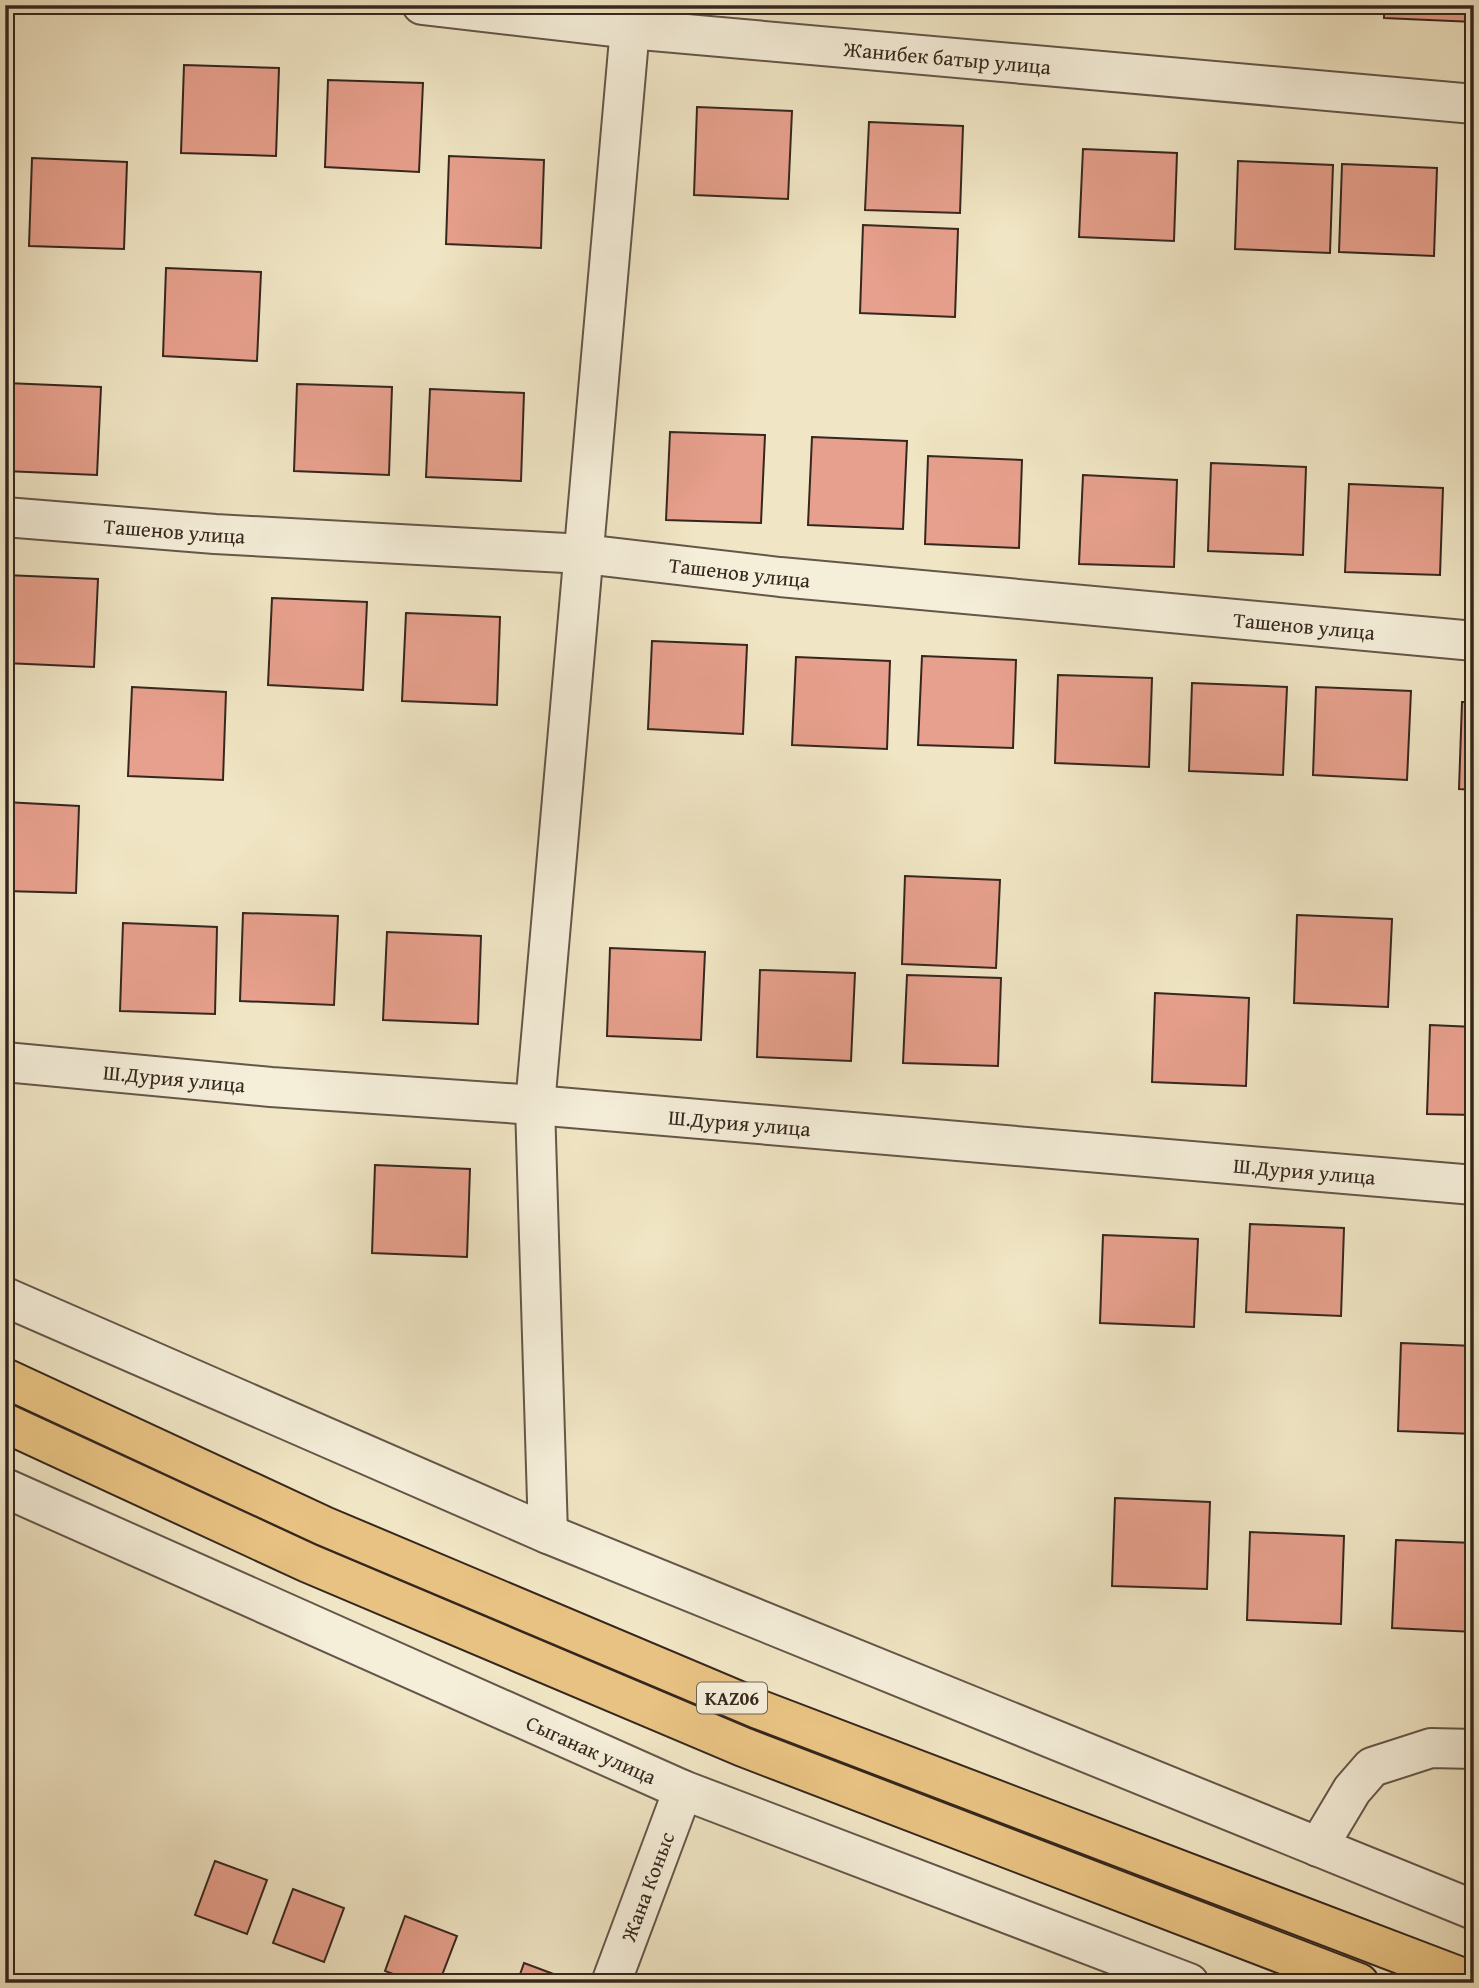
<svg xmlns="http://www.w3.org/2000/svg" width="1479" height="1988" viewBox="0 0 1479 1988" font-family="'Gentium Book Plus',serif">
	<rect width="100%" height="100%" fill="#f0e5c4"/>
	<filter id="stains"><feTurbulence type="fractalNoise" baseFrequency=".00286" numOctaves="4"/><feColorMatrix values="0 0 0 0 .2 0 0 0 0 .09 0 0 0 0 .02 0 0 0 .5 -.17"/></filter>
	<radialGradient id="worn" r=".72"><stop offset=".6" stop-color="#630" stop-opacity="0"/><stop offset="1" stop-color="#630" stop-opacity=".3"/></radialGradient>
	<g fill="#e7a08d" stroke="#36271e" stroke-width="2">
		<polygon points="1243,5 1337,5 1337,12 1243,8"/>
		<polygon points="1384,5 1474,5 1474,22 1384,18"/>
		<polygon points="184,65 279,68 276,156 181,153"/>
		<polygon points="328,80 423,83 419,172 325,167"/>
		<polygon points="697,107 792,111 788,199 694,195"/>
		<polygon points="869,122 963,126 960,213 865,210"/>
		<polygon points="1083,149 1177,153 1174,241 1079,237"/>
		<polygon points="449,156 544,160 541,248 446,244"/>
		<polygon points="32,158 127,162 124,249 29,246"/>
		<polygon points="1238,161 1333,165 1330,253 1235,249"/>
		<polygon points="1342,164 1437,168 1434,256 1339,252"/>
		<polygon points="863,225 958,229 955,317 860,313"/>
		<polygon points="166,268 261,272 257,361 163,356"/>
		<polygon points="6,383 101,387 97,475 5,471"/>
		<polygon points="297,384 392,387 389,475 294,471"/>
		<polygon points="430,389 524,393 521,481 426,477"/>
		<polygon points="670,432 765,435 761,523 666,520"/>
		<polygon points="812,437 907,441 903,529 808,525"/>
		<polygon points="928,456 1022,460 1019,548 925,544"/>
		<polygon points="1211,463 1306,467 1303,555 1208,551"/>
		<polygon points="1083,475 1177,480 1174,567 1079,564"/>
		<polygon points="1349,484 1443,488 1440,575 1345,572"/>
		<polygon points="5,575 98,579 94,667 5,663"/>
		<polygon points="272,598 367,602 363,690 268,685"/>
		<polygon points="406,613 500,617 497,705 402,701"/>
		<polygon points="652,641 747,645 743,734 648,729"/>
		<polygon points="922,656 1016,660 1013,748 918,745"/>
		<polygon points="796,657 890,661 887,749 792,745"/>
		<polygon points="1058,675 1152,678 1149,767 1055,763"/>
		<polygon points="1192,683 1287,687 1283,775 1189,771"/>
		<polygon points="132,687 226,692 223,780 128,776"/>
		<polygon points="1316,687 1411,691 1407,780 1313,775"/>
		<polygon points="1462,702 1474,702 1474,790 1459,789"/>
		<polygon points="5,802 79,806 76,893 5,891"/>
		<polygon points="905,876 1000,880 996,968 902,964"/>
		<polygon points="243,913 338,916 334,1005 240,1001"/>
		<polygon points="1297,915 1392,919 1388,1007 1294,1003"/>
		<polygon points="123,923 217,927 215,1014 120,1011"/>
		<polygon points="387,932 481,936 478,1024 383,1020"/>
		<polygon points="610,948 705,952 701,1040 607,1036"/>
		<polygon points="760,970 855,973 851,1061 757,1057"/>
		<polygon points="907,975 1001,978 998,1066 903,1063"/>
		<polygon points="1155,993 1249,998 1246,1086 1152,1082"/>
		<polygon points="1430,1025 1474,1027 1474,1115 1427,1114"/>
		<polygon points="375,1165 470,1169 467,1257 372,1253"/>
		<polygon points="1250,1224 1344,1228 1341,1316 1246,1312"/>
		<polygon points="1103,1235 1198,1239 1194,1327 1100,1323"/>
		<polygon points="1401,1343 1474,1346 1474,1434 1398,1431"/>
		<polygon points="1115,1498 1210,1502 1207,1589 1112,1586"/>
		<polygon points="1250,1532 1344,1536 1341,1624 1247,1620"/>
		<polygon points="1396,1540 1474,1543 1474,1632 1392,1628"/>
		<polygon points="215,1861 267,1880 247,1934 195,1915"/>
		<polygon points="293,1889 344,1908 324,1962 273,1943"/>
		<polygon points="405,1916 457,1936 439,1983 417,1983 385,1971"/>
		<polygon points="524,1963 575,1982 575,1983 517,1983"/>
	</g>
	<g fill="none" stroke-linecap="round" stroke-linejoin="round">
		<defs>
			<g id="minor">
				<path id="s1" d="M422 5 630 29 1474 104"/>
				<path id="s2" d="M5 517 215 534 584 554 780 577 1474 641"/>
				<path id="s3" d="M5 1062 271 1087 535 1105 1474 1185"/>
				<polyline points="5,1297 548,1534 1474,1910"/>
				<path id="s4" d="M5 1488 683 1790 1189 1983"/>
				<polyline points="548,1534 535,1105 632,5"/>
				<polyline points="1318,1847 1352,1790 1372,1767 1431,1748 1474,1749"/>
				<path id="s5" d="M611 1983 683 1790"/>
			</g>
			<g id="trunk">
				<polyline points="5,1378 324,1526 758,1709 1474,1982"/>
				<polyline points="5,1423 308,1563 743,1747 1359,1983"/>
			</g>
		</defs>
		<use href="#minor" stroke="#645648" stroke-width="42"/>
		<use href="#trunk" stroke="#36271e" stroke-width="42"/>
		<use href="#minor" stroke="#f5eed9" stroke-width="38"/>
		<use href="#trunk" stroke="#e8c282" stroke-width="38"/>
	</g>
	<g text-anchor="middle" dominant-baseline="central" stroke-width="5" stroke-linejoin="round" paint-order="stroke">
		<rect fill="#f5eed9" stroke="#6f6356" stroke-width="2" x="697" y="1682.5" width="70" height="31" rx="5"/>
		<g font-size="19" font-weight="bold" fill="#36271e">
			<text x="732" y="1698">KАZ06</text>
		</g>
		<g font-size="21" fill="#36271e" stroke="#f5eed9">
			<text stroke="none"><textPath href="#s1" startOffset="528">Жанибек батыр улица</textPath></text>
			<text stroke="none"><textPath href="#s2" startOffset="170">Ташенов улица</textPath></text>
			<text stroke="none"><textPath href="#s2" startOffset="737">Ташенов улица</textPath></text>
			<text stroke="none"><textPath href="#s2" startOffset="1304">Ташенов улица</textPath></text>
			<text stroke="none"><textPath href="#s3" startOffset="170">Ш.Дурия улица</textPath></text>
			<text stroke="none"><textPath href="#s3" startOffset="737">Ш.Дурия улица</textPath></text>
			<text stroke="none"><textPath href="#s3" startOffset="1304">Ш.Дурия улица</textPath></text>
			<text stroke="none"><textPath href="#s4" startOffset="642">Сыганак улица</textPath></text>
			<text stroke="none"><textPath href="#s5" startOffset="103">Жана Коныс</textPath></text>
		</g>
	</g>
	<rect width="1479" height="1988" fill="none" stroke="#f0e5c4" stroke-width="28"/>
	<rect x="7" y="7" width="1465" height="1974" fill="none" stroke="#36271e" stroke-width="3.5"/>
	<rect x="14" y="14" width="1451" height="1960" fill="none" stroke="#36271e" stroke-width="2"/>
	<rect width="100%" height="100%" filter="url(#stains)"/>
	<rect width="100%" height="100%" fill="url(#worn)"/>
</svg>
